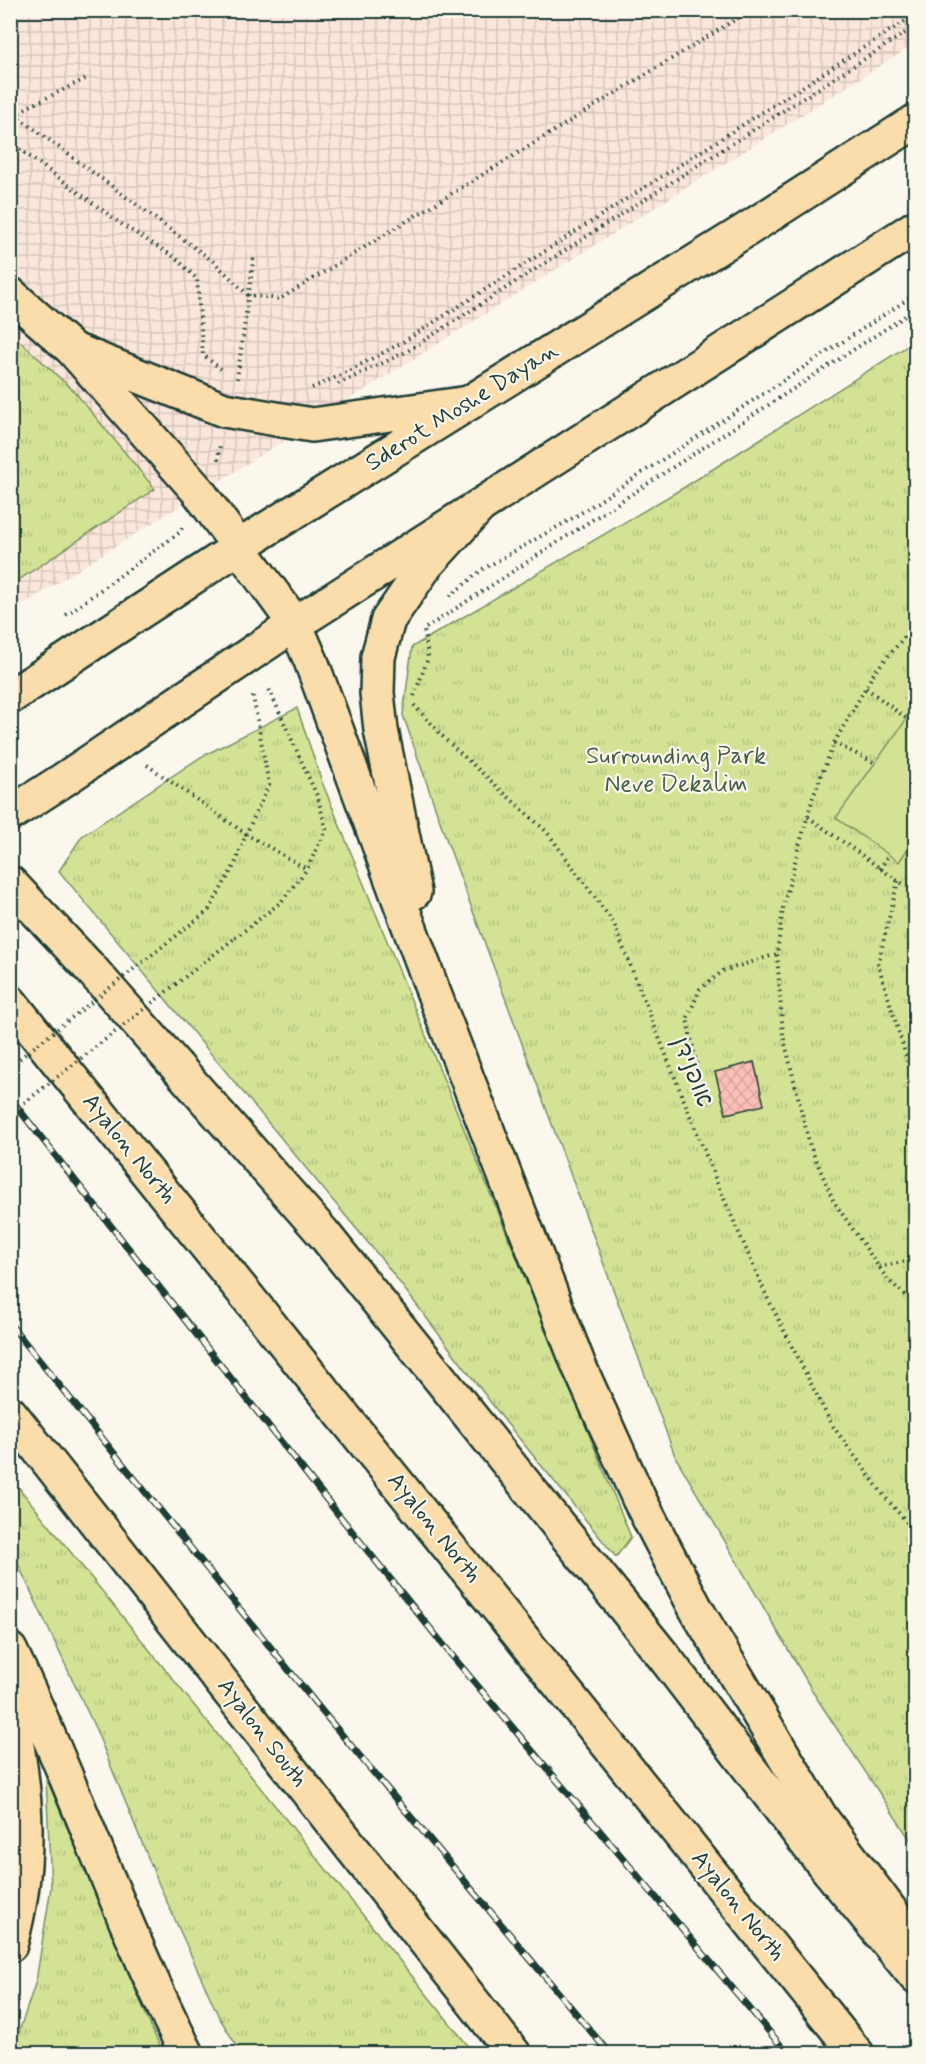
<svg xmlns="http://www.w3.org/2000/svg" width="926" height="2064" viewBox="0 0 926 2064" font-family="Mynerve,'Playpen Sans Hebrew',sans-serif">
	<defs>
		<pattern id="industrial-grid" width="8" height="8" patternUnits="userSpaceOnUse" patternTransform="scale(1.5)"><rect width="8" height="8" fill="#fbe6dc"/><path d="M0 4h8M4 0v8" fill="none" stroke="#d7c6bd"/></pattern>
		<pattern id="grass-tufts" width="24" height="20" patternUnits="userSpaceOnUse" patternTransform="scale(1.5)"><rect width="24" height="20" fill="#d3e295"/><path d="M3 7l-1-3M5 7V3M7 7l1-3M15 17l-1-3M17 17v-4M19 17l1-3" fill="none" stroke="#b5c381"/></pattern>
		<pattern id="building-cross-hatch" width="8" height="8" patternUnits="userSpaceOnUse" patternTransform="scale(1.5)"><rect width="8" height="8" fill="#fbc0b6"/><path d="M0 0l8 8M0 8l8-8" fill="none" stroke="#d7a69d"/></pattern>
	</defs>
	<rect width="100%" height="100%" fill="#fbf7ec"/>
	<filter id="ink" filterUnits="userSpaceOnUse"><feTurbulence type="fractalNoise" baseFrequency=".0167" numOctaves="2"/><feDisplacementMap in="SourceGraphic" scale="12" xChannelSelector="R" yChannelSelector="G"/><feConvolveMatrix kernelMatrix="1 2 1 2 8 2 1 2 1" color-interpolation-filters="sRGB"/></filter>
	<g filter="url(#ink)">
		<polygon fill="url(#industrial-grid)" points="11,11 915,11 915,44 11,612"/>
		<g fill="url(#grass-tufts)" stroke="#799064" stroke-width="1.5">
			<polygon points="11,333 74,391 155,489 11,585"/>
			<polygon points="915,341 915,1847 816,1697 675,1456 448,844 403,715 412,647 683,488"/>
			<polygon points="297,708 322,782 631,1537 616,1557 505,1421 384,1262 59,871 82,836 201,757"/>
			<polygon points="10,1478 11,1478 474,2053 241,2053 219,2017 158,1882 97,1732 11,1549"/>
			<polygon points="46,1777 152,2029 163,2053 12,2053 36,1981 51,1887"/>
		</g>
		<polygon fill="#d3e295" stroke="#799064" stroke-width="1.5" points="915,707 915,838 899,862 836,818"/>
		<polygon fill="url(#building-cross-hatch)" stroke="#1f3d34" stroke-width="1.5" points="754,1062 764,1105 726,1114 715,1072"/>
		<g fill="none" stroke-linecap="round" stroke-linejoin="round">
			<defs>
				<g id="primary">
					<polyline points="10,697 262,532 743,232 916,121"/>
					<polyline points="10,814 60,782 295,624 916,227"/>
				</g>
				<g id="highway">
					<polyline points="10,294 72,349 198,491 295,624 311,661 433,991 579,1366 639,1499 696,1609 821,1818 916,1945"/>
					<polyline points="79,352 224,410 312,425 469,403"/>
					<polyline points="10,883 91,969 323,1233 665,1658 808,1845 916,1977"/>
					<polyline points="414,892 381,730 377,693 378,657 388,620 426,565 479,507"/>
					<polyline points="10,1002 857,2054"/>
					<polyline points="10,1413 514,2054"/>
					<path d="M10 1650C74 1783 120 1923 187 2054"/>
					<path d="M10 1708C27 1790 33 1863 10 1945"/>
				</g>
			</defs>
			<use href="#primary" stroke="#1f3d34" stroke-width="38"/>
			<use href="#highway" stroke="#1f3d34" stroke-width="38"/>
			<g stroke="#1f3d34" stroke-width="4" stroke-dasharray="1.5 4.5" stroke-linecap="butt">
				<polyline points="10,111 214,262 248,295 280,299 751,10"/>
				<polyline points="14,114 89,77"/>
				<polyline points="10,142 124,226 176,258 197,279 203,355 221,369"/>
				<polyline points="237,379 254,255"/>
				<polyline points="338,384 406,352 916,26"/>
				<polyline points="312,388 341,375 403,342 916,14"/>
				<polyline points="218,460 220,443"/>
				<polyline points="450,596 483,569 573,518 916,294"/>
				<polyline points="66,615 180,532 182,528"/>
				<polyline points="916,623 874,673 834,743 813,797 798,850 783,908 777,954 783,1035 810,1146 834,1202 888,1280 916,1304"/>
				<polyline points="426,628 916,309"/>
				<polyline points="866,688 907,719"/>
				<polyline points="414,696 428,658 424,629"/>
				<polyline points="414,705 448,742 547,832 613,922 717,1183 768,1299 832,1425 885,1497 916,1533"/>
				<polyline points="834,743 875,763"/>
				<polyline points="147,765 246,834 307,869"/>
				<polyline points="808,817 898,881 916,891"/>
				<polyline points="880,869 889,854"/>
				<polyline points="898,881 878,964 916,1089"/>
				<polyline points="209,910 235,864 246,834 269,785 253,696"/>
				<polyline points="235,938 281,902 307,869 326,829 318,798 268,687"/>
				<polyline points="699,1076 687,1019 700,989 723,971 777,954"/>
				<polyline points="879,1267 916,1259"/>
			</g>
			<use href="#primary" stroke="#faddab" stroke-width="33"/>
			<use href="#highway" stroke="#faddab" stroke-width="33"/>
			<defs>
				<g id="rail">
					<polyline points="10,1098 338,1514 454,1658 788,2054"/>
					<polyline points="10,1324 321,1710 610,2054"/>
				</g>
			</defs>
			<use href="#rail" stroke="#1f3d34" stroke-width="7"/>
			<use href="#rail" stroke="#fbf7ec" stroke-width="4.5" stroke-dasharray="14" stroke-linecap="butt"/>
			<g stroke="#1f3d34" stroke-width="4" stroke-dasharray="1.5 4.5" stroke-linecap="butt">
				<polyline points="10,1066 209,910"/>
				<polyline points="10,1114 235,938"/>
			</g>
		</g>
	</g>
	<g text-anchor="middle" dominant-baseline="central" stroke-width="4.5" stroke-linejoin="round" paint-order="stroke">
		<g font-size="24" fill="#1f3d34" stroke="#fbf7ec">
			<text transform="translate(462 407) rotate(-32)">Sderot Moshe Dayan</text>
			<text transform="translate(692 1072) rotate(68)">אופנידן</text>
			<text transform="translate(129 1149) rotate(51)">Ayalon North</text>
			<text transform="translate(434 1528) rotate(51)">Ayalon North</text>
			<text transform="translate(262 1733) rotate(52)">Ayalon South</text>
			<text transform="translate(738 1906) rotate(51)">Ayalon North</text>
		</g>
		<g font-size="24" fill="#435e47" stroke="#fbf7ec">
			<text x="676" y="756">Surrounding Park<tspan x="676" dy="28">Neve Dekalim</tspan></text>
		</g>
	</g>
	<rect width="926" height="2064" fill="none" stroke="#fbf7ec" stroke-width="36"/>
	<rect x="18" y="18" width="890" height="2028" fill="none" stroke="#1f3d34" stroke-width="2" filter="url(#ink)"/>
</svg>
